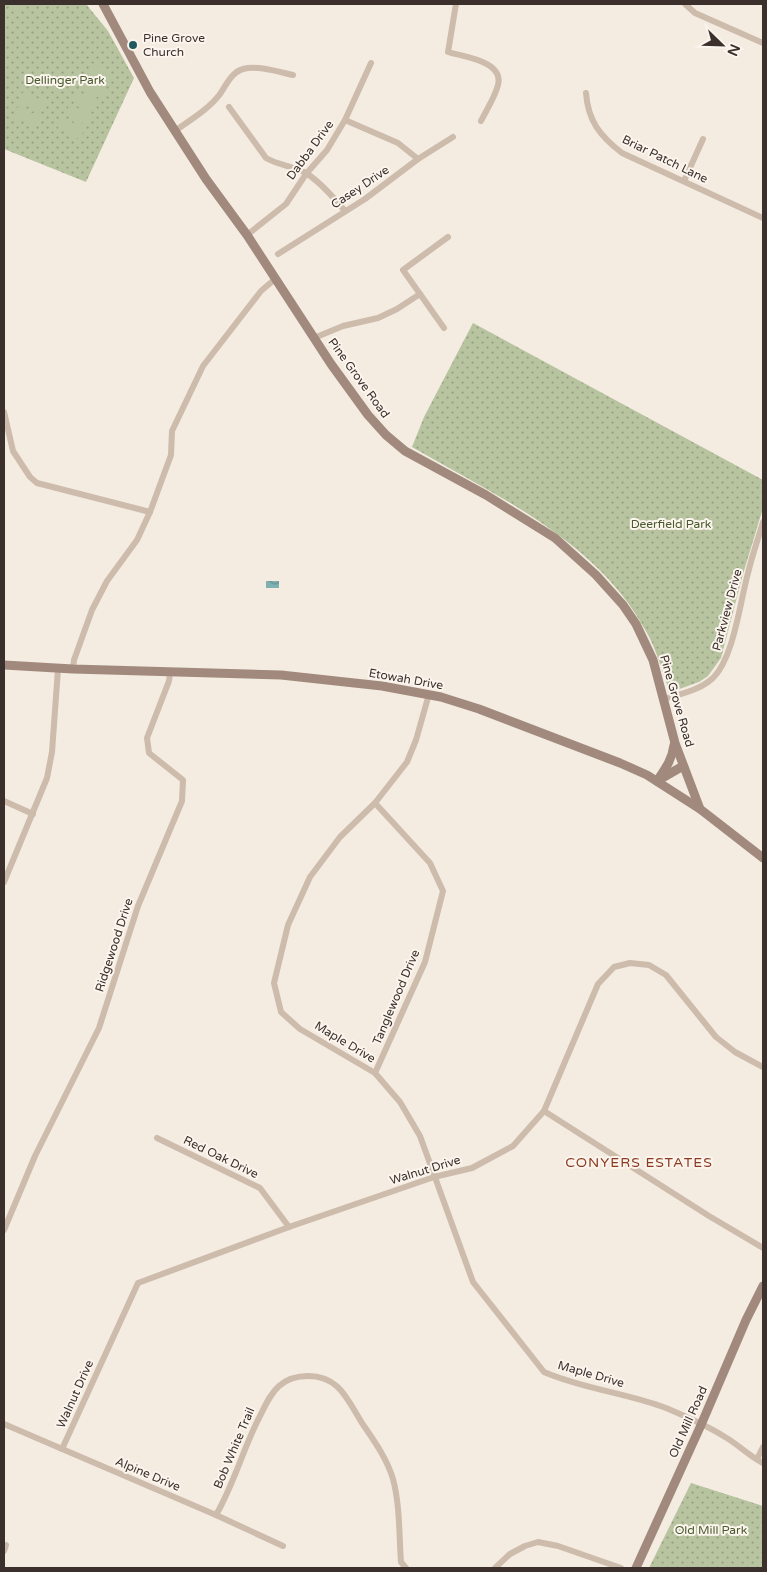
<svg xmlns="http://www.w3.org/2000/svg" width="767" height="1572" viewBox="0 0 767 1572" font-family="'Varela Round',sans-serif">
	<defs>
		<pattern id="green-dots" width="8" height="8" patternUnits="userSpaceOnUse" patternTransform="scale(1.25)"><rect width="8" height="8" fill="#b8c4a0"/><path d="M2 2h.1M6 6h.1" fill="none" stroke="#97a083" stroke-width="1.8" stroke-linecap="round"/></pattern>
		<pattern id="water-waves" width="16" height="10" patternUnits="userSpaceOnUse" patternTransform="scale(1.25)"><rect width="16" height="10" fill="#7fb0b2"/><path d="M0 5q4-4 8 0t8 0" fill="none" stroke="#699091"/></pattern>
	</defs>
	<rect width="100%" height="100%" fill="#f4ebe1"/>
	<g fill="url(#green-dots)">
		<polygon points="4,4 86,4 108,31 134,78 86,182 4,149"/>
		<path d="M473 323 763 480V508L743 574 721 658 708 676 699 682 671 692 669 690C662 671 657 651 647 633 598 541 498 497 412 447L424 417Z"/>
		<polygon points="691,1483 763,1506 763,1568 649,1568"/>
	</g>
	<g fill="#b8c4a0">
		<polygon points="8,4 22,4 26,9 16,15"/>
		<polygon points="91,63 113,75 108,85 86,74"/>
		<polygon points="84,77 106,88 101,99 79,87"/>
		<polygon points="77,91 99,102 94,112 72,101"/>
		<polygon points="23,92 46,102 42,112 19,103"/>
		<polygon points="70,104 92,116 87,126 65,114"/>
		<polygon points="17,107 40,116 36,127 13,117"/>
		<polygon points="63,118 85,129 79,139 58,128"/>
	</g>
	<rect fill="url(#water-waves)" x="266" y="581" width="13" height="7"/>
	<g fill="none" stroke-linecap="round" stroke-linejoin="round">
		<g stroke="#cdbbac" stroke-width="6">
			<path d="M456 4 448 52C464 57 504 61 498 85 495 97 487 109 481 121"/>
			<polyline points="685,4 695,13 763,43"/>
			<path d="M586 93C588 121 600 136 622 153L763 218"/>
			<path d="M229 107 266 158C278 165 292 166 304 172 317 179 335 199 345 211"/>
			<polyline points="345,120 398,143 418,159"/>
			<path d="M175 131C190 120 209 109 220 94 226 85 232 72 243 69 257 65 279 72 293 75"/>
			<polyline points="684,181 703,139"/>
			<polyline points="247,235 286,204 306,174 327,150 345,120 371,63"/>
			<polyline points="278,254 365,199 418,159 453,137"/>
			<polyline points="420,294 403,270 448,237"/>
			<polyline points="314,338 343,326 378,318 397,309 420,294 444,328"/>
			<polyline points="4,412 13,451 30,477 37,483 150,512"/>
			<polyline points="73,669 74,660 92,610 107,581 137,540 150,512 171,455 172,431 203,366 261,291 275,279"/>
			<path d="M429 694 416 740 407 762 375 803 340 837 310 877 288 925 274 983 281 1012 300 1029 375 1073 400 1102 420 1136 473 1282 544 1372C583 1389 627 1393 666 1408 685 1416 708 1426 725 1437 739 1445 749 1456 763 1463"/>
			<path d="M664 699C681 694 700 690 713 678 734 657 740 602 748 573 752 556 758 539 763 522"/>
			<polyline points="4,801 33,814"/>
			<polyline points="375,803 430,863 443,891 425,962 375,1073"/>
			<polyline points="4,882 47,778 52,752 58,669"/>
			<polyline points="544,1111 709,1216 763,1248"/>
			<polyline points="157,1138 260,1188 289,1227"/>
			<polyline points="4,1230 35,1156 99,1028 138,906 182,801 183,780 149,753 147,738 169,681 170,673"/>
			<polyline points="4,1424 216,1515 283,1546"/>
			<polyline points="62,1449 138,1283 289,1227 434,1177 472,1168 513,1146 544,1111 598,984 614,967 630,963 649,965 666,975 716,1037 735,1052 763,1067"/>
			<polyline points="757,1459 763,1447"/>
			<path d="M216 1515C234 1484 243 1449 259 1418 265 1406 270 1394 279 1386 287 1379 298 1376 308 1376 341 1376 348 1402 364 1426 375 1442 387 1459 393 1479 400 1505 399 1535 401 1562L406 1568"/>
			<polyline points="4,1551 6,1545"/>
			<polyline points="495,1568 510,1554 525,1546 538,1542 558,1546 621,1568"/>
		</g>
		<g stroke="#a18a7d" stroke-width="9">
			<polyline points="103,4 150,92 206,179 247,235 331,364 368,415 386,435 405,451 486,495 555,538 596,575 623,605 636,624 653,660 675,743 700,809"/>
			<polyline points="4,665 73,669 281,675 382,686 441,697 479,709 620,763 647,775 700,809 763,858"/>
			<path d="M657 781C665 769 672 760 674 745"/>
			<polyline points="657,781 683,766"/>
			<polyline points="636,1568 701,1425 746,1320 763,1286"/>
		</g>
	</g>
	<circle fill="#1f5a5e" stroke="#fbf5ee" stroke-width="2" cx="133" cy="45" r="5"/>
	<g text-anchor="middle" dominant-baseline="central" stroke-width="4" stroke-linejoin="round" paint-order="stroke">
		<g font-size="12" fill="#3b302b" stroke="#fbf5ee" text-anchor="start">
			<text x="143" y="38">Pine Grove<tspan x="143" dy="14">Church</tspan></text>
		</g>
		<g font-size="12" fill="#4a5a2e" stroke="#fbf5ee">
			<text x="65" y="80">Dellinger Park</text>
			<text x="671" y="524">Deerfield Park</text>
			<text x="711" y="1530">Old Mill Park</text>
		</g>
		<g font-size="12" fill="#3b302b" stroke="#fbf5ee">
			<text transform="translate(310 150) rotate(-54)">Dabba Drive</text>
			<text transform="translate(665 159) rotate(26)">Briar Patch Lane</text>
			<text transform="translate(360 187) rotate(-34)">Casey Drive</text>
			<text transform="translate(359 378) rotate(54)">Pine Grove Road</text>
			<text transform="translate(727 610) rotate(-75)">Parkview Drive</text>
			<text transform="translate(406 679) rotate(10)">Etowah Drive</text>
			<text transform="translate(677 701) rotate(74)">Pine Grove Road</text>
			<text transform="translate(114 945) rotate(-72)">Ridgewood Drive</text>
			<text transform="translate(396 997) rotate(-67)">Tanglewood Drive</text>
			<text transform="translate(345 1042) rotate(31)">Maple Drive</text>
			<text transform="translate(221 1157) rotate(26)">Red Oak Drive</text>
			<text transform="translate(425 1170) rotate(-17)">Walnut Drive</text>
			<text transform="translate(591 1374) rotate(16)">Maple Drive</text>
			<text transform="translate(75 1394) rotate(-66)">Walnut Drive</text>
			<text transform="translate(688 1422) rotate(-66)">Old Mill Road</text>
			<text transform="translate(234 1448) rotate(-67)">Bob White Trail</text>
			<text transform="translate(148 1474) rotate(23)">Alpine Drive</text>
		</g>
		<g font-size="14" letter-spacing="1" fill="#8c3b22" stroke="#fbf5ee">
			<text x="639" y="1162">CONYERS ESTATES</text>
		</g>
	</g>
	<rect width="767" height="1572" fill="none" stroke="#3b302b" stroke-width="10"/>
	<g transform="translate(722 45) rotate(113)" stroke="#fbf5ee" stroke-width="4" paint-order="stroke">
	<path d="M0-4L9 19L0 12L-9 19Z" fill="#3b302b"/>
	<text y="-8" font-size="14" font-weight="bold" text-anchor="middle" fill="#3b302b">N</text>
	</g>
</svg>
